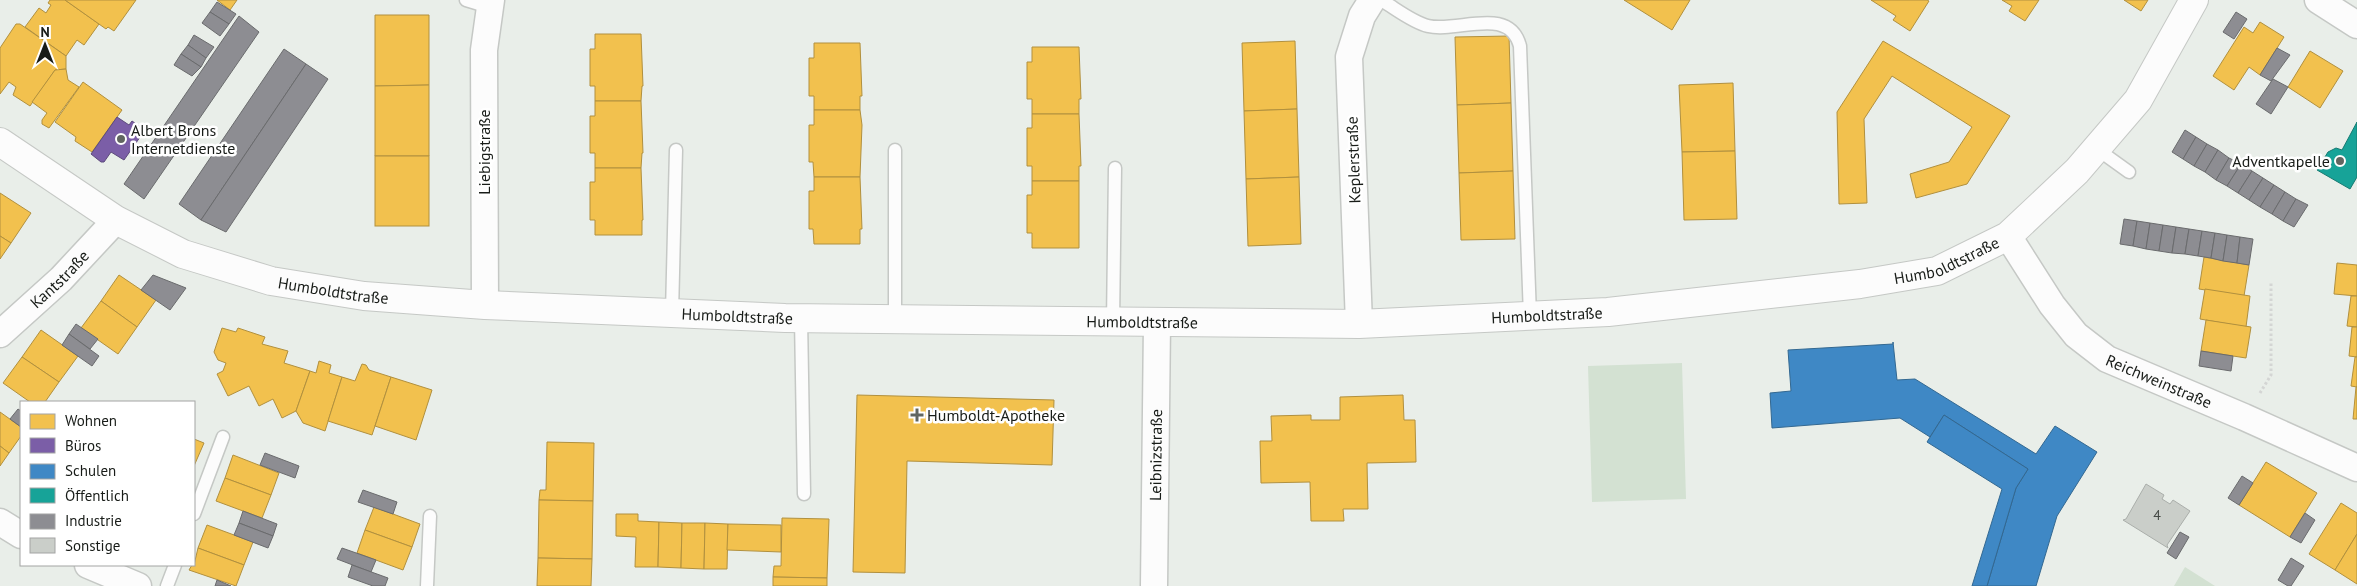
<svg xmlns="http://www.w3.org/2000/svg" width="2357" height="586" viewBox="0 0 2357 586" font-family="'PT Sans',sans-serif">
	<rect width="100%" height="100%" fill="#e9eee9"/>
	<g fill="#d3e1d2">
		<polygon points="1682,363 1686,499 1592,502 1588,366"/>
		<polygon points="2185,567 2215,586 2174,586"/>
	</g>
	<g fill="#f2c14e" stroke="#b1903e">
		<polygon points="50,0 65,0 99,24 84,45 77,40 66,56 25,27 39,8 46,13 51,5 48,3"/>
		<polygon points="65,0 136,0 114,31 108,27 106,29"/>
		<polygon points="217,0 237,0 230,10"/>
		<polygon points="1624,0 1690,0 1672,30"/>
		<polygon points="1871,0 1927,0 1929,1 1910,31 1893,20 1896,16"/>
		<polygon points="2002,0 2039,0 2025,21 2009,11 2012,6"/>
		<polygon points="2124,0 2148,0 2141,11"/>
		<polygon points="375,15 429,15 429,85 375,86"/>
		<polygon points="2260,22 2284,37 2260,75 2249,67 2234,90 2213,76 2244,27 2253,33"/>
		<polygon points="16,24 20,24 66,56 66,69 55,70 30,106 13,95 16,87 9,82 0,94 0,48"/>
		<polygon points="595,34 641,34 643,86 642,86 641,101 595,101 595,86 590,86 590,49 595,49"/>
		<polygon points="1509,36 1511,103 1457,105 1455,37"/>
		<polygon points="1295,41 1297,109 1244,111 1242,43"/>
		<polygon points="1883,41 2010,116 1967,184 1916,198 1910,174 1949,162 1972,127 1892,76 1864,119 1867,203 1839,204 1837,112"/>
		<polygon points="814,43 860,43 862,96 860,96 860,110 814,110 814,96 809,96 809,58 814,58"/>
		<polygon points="1032,47 1079,47 1081,99 1079,99 1079,114 1032,114 1032,99 1027,99 1027,62 1032,62"/>
		<polygon points="2310,51 2343,71 2320,108 2288,87"/>
		<polygon points="66,69 68,80 79,87 49,128 42,124 42,120 47,113 32,102 55,70"/>
		<polygon points="83,82 122,110 92,152 75,141 76,137 55,122"/>
		<polygon points="1733,83 1735,151 1682,152 1679,85"/>
		<polygon points="429,85 429,156 375,156 375,86"/>
		<polygon points="595,101 641,101 643,153 642,153 641,168 595,168 595,153 590,153 590,116 595,116"/>
		<polygon points="1511,103 1513,171 1459,173 1457,105"/>
		<polygon points="1297,109 1299,177 1246,179 1244,111"/>
		<polygon points="814,110 860,110 862,125 860,177 814,177 813,162 809,162 809,125 814,125"/>
		<polygon points="1032,114 1079,114 1081,166 1079,166 1079,181 1032,181 1032,166 1027,166 1027,128 1032,128"/>
		<polygon points="1735,151 1737,219 1684,220 1682,152"/>
		<rect x="375" y="156" width="54" height="70"/>
		<polygon points="595,168 641,168 643,220 642,220 642,235 595,235 595,220 590,220 590,182 595,182"/>
		<polygon points="1513,171 1515,239 1461,240 1459,173"/>
		<polygon points="814,177 860,177 862,229 860,229 860,244 814,244 813,229 809,229 809,191 814,191"/>
		<polygon points="1299,177 1301,244 1248,246 1246,179"/>
		<polygon points="1032,181 1079,181 1079,248 1032,248 1032,233 1027,233 1027,195 1032,195"/>
		<polygon points="0,193 31,213 11,243 0,236"/>
		<polygon points="0,236 11,243 0,259"/>
		<polygon points="2204,257 2249,265 2244,296 2199,289"/>
		<polygon points="2337,263 2357,265 2357,296 2334,294"/>
		<polygon points="119,275 156,300 137,327 101,301"/>
		<polygon points="2205,289 2250,296 2246,327 2200,319"/>
		<polygon points="2351,296 2357,296 2357,327 2347,326"/>
		<polygon points="101,301 137,327 118,354 81,328"/>
		<polygon points="2206,320 2251,327 2246,358 2201,351"/>
		<polygon points="2352,327 2357,327 2357,357 2349,356"/>
		<polygon points="222,328 236,332 238,328 265,337 262,344 288,351 284,363 310,371 296,411 282,418 273,399 259,406 249,386 228,396 217,374 223,371 226,363 218,360 214,352"/>
		<polygon points="41,330 78,356 59,382 22,357"/>
		<polygon points="22,357 59,382 45,402 30,402 3,383"/>
		<polygon points="2355,357 2357,357 2357,387 2351,386"/>
		<polygon points="319,361 331,365 329,373 342,377 325,431 303,423 296,411 310,371 316,373"/>
		<polygon points="362,364 366,365 369,370 391,377 372,435 328,421 342,377 355,381"/>
		<polygon points="391,377 432,390 416,440 375,426"/>
		<polygon points="2356,387 2357,387 2357,419 2353,419"/>
		<polygon points="857,395 1054,400 1052,465 907,461 905,573 853,572"/>
		<polygon points="1403,395 1404,420 1415,420 1416,462 1367,463 1368,509 1343,509 1344,521 1311,521 1310,482 1261,483 1260,441 1272,441 1271,416 1311,415 1311,420 1340,420 1340,397"/>
		<polygon points="0,412 21,427 21,436 9,453 0,446"/>
		<polygon points="194,439 204,443 194,466"/>
		<polygon points="547,442 594,443 593,501 539,500 540,490 546,490"/>
		<polygon points="0,446 9,453 0,466"/>
		<polygon points="233,455 279,473 271,495 225,478"/>
		<polygon points="2266,462 2317,493 2290,537 2239,505"/>
		<polygon points="225,478 271,495 262,518 216,501"/>
		<polygon points="539,500 593,501 592,559 538,558"/>
		<polygon points="2341,503 2357,513 2357,534 2335,570 2309,554"/>
		<polygon points="374,507 420,524 412,547 365,530"/>
		<polygon points="616,514 638,514 638,521 659,522 658,567 635,567 636,537 616,536"/>
		<polygon points="782,518 829,519 827,578 773,577 774,566 781,566"/>
		<polygon points="659,522 682,523 681,568 658,567"/>
		<polygon points="682,523 705,523 704,569 681,568"/>
		<polygon points="705,523 728,524 727,569 704,569"/>
		<polygon points="728,524 781,525 781,552 727,550"/>
		<polygon points="207,525 253,542 244,565 198,548"/>
		<polygon points="365,530 412,547 403,570 357,553"/>
		<polygon points="2357,534 2357,584 2335,570"/>
		<polygon points="198,548 244,565 236,586 189,570 192,565 194,565"/>
		<polygon points="538,558 592,559 591,586 537,586"/>
		<polygon points="773,577 827,578 827,586 773,586"/>
	</g>
	<polygon fill="#7b5ea7" stroke="#5d4a7c" points="117,117 129,125 132,121 145,130 124,160 111,152 104,162 101,162 91,154"/>
	<g fill="#3f88c5" stroke="#336891">
		<polygon points="1893,342 1897,380 1915,379 2036,454 2055,426 2097,452 2057,516 2036,586 1987,586 2016,488 2028,469 1944,415 1930,437 1900,418 1772,428 1770,393 1791,391 1788,350 1893,344"/>
		<polygon points="1944,415 2028,469 2016,488 1987,586 1972,586 2002,489 1927,442"/>
	</g>
	<polygon fill="#17a398" stroke="#177a72" points="2357,122 2357,177 2350,189 2317,170 2328,152 2336,148 2342,150"/>
	<g fill="#8d8d92" stroke="#6a6b6d">
		<polygon points="217,2 236,14 229,24 210,12"/>
		<polygon points="210,12 229,24 220,36 202,23"/>
		<polygon points="2236,12 2247,19 2234,39 2223,32"/>
		<polygon points="239,16 259,32 144,199 124,184"/>
		<polygon points="194,35 214,47 206,58 188,45"/>
		<polygon points="188,45 206,58 201,67 181,54"/>
		<polygon points="2277,48 2290,55 2271,81 2260,75"/>
		<polygon points="284,49 306,64 201,220 179,204"/>
		<polygon points="181,54 201,67 192,76 174,65"/>
		<polygon points="306,64 328,79 226,232 201,220"/>
		<polygon points="2273,79 2288,87 2271,114 2256,104"/>
		<polygon points="2185,130 2196,137 2183,159 2172,152"/>
		<polygon points="2196,137 2207,144 2194,166 2183,159"/>
		<polygon points="2207,144 2218,150 2205,172 2194,166"/>
		<polygon points="2218,150 2229,158 2216,180 2205,172"/>
		<polygon points="2229,158 2241,164 2227,186 2216,180"/>
		<polygon points="2241,164 2252,171 2238,193 2227,186"/>
		<polygon points="2252,171 2263,178 2249,200 2238,193"/>
		<polygon points="2263,178 2274,185 2260,207 2249,200"/>
		<polygon points="2274,185 2285,192 2272,214 2260,207"/>
		<polygon points="2285,192 2296,199 2283,221 2272,214"/>
		<polygon points="2296,199 2308,205 2294,227 2283,221"/>
		<polygon points="2124,219 2137,221 2133,246 2120,244"/>
		<polygon points="2137,221 2150,223 2146,249 2133,246"/>
		<polygon points="2150,223 2163,225 2159,251 2146,249"/>
		<polygon points="2163,225 2176,227 2172,253 2159,251"/>
		<polygon points="2176,227 2189,229 2185,254 2172,253"/>
		<polygon points="2189,229 2202,231 2198,256 2185,254"/>
		<polygon points="2202,231 2215,233 2211,258 2198,256"/>
		<polygon points="2215,233 2227,235 2223,261 2211,258"/>
		<polygon points="2227,235 2240,237 2237,263 2223,261"/>
		<polygon points="2240,237 2253,239 2249,265 2237,263"/>
		<polygon points="153,275 186,288 170,310 141,290"/>
		<polygon points="76,324 98,339 90,349 69,334"/>
		<polygon points="69,334 99,356 92,366 62,345"/>
		<polygon points="2201,351 2233,356 2231,371 2199,366"/>
		<polygon points="18,409 21,411 21,427 10,419"/>
		<polygon points="265,453 299,466 295,478 260,465"/>
		<polygon points="2242,476 2253,483 2239,505 2228,498"/>
		<polygon points="363,490 397,502 393,514 358,502"/>
		<polygon points="243,511 277,524 273,536 239,523"/>
		<polygon points="2305,513 2315,520 2301,543 2290,537"/>
		<polygon points="239,523 273,536 268,548 234,535"/>
		<polygon points="2180,532 2189,537 2176,559 2167,553"/>
		<polygon points="342,548 376,560 371,572 337,559"/>
		<polygon points="2291,558 2304,566 2291,586 2288,586 2278,580"/>
		<polygon points="352,565 388,578 385,586 373,586 348,577"/>
		<polygon points="217,580 231,586 215,586"/>
	</g>
	<polygon fill="#cacec9" stroke="#aaaeaa" points="2146,484 2164,495 2162,499 2170,504 2173,500 2190,511 2167,545 2168,548 2123,520 2126,519"/>
	<g fill="none" stroke-linecap="round" stroke-linejoin="round">
		<defs>
			<g id="lane">
				<polyline points="466,0 489,7"/>
				<path d="M1381 0C1395 8 1412 22 1428 26 1458 33 1509 5 1520 46L1530 316"/>
				<polyline points="2097,149 2129,172"/>
				<polyline points="895,150 895,320"/>
				<polyline points="672,313 676,150"/>
				<polyline points="801,318 804,494"/>
				<polyline points="1113,323 1115,168"/>
				<polyline points="194,514 223,437"/>
				<polyline points="167,586 175,565"/>
				<polyline points="427,586 430,516"/>
			</g>
			<g id="street">
				<polyline points="2318,0 2357,25"/>
				<path id="s1" d="M2008 236 2052 305 2076 335 2107 359 2244 417 2357 468"/>
				<polyline points="485,305 484,50 491,0"/>
				<polyline points="1359,324 1349,57 1362,16 1372,0"/>
				<path id="s2" d="M0 334 61 279 116 220"/>
				<polyline points="0,522 21,535"/>
				<polyline points="88,565 138,586"/>
				<path id="s3" d="M1154 586 1157 323"/>
			</g>
			<g id="secondary">
				<path id="s4" d="M0 142 116 220 183 254 271 281 364 296 485 305 785 318 1359 324 1608 312 1860 284 1937 271 2008 236 2077 171 2138 100 2194 0"/>
			</g>
		</defs>
		<use href="#lane" stroke="#c5c8c5" stroke-width="15"/>
		<use href="#street" stroke="#c5c8c5" stroke-width="29"/>
		<use href="#secondary" stroke="#c5c8c5" stroke-width="30"/>
		<polyline stroke="#d4d5d4" stroke-width="3" stroke-dasharray="2.5 2.5" stroke-linecap="butt" points="2260,393 2271,375 2271,281"/>
		<use href="#lane" stroke="#fcfcfc" stroke-width="12"/>
		<use href="#street" stroke="#fcfcfc" stroke-width="26"/>
		<use href="#secondary" stroke="#fcfcfc" stroke-width="28"/>
	</g>
	<g fill="#616661" stroke="#fff" stroke-width="2">
		<circle cx="121" cy="139" r="5"/>
		<circle cx="2340" cy="161" r="5"/>
		<path d="M914.5 407.5h5v5h5v5h-5v5h-5v-5h-5v-5h5z"/>
	</g>
	<g text-anchor="middle" dominant-baseline="central" stroke-width="5" stroke-linejoin="round" paint-order="stroke">
		<g font-size="14" fill="#444844">
			<text x="2157" y="515">4</text>
		</g>
		<g font-size="16" fill="#181c18" stroke="#fff" text-anchor="start">
			<text x="131" y="130">Albert Brons<tspan x="131" dy="18">Internetdienste</tspan></text>
			<text x="2330" y="161" text-anchor="end">Adventkapelle</text>
			<text x="927" y="415">Humboldt-Apotheke</text>
		</g>
		<g font-size="16" fill="#181c18" stroke="#fff">
			<text transform="translate(484 152) rotate(-90)">Liebigstraße</text>
			<text transform="translate(1353 160) rotate(-92)">Keplerstraße</text>
			<text stroke="none"><textPath href="#s4" startOffset="1990">Humboldtstraße</textPath></text>
			<text stroke="none"><textPath href="#s2" startOffset="81">Kantstraße</textPath></text>
			<text stroke="none"><textPath href="#s4" startOffset="370">Humboldtstraße</textPath></text>
			<text stroke="none"><textPath href="#s4" startOffset="1585">Humboldtstraße</textPath></text>
			<text stroke="none"><textPath href="#s4" startOffset="775">Humboldtstraße</textPath></text>
			<text stroke="none"><textPath href="#s4" startOffset="1180">Humboldtstraße</textPath></text>
			<text stroke="none"><textPath href="#s1" startOffset="216">Reichweinstraße</textPath></text>
			<text stroke="none"><textPath href="#s3" startOffset="131">Leibnizstraße</textPath></text>
		</g>
	</g>
	<rect x="20" y="401" width="175" height="165" fill="#ffffff" stroke="#a3a4a3"/>
	<rect x="30" y="414" width="25" height="15" fill="#f2c14e" stroke="#a3a4a3"/>
	<text x="65" y="426" font-size="15" fill="#181c18">Wohnen</text>
	<rect x="30" y="438" width="25" height="15" fill="#7b5ea7" stroke="#a3a4a3"/>
	<text x="65" y="451" font-size="15" fill="#181c18">Büros</text>
	<rect x="30" y="464" width="25" height="15" fill="#3f88c5" stroke="#a3a4a3"/>
	<text x="65" y="476" font-size="15" fill="#181c18">Schulen</text>
	<rect x="30" y="488" width="25" height="15" fill="#17a398" stroke="#a3a4a3"/>
	<text x="65" y="501" font-size="15" fill="#181c18">Öffentlich</text>
	<rect x="30" y="514" width="25" height="15" fill="#8d8d92" stroke="#a3a4a3"/>
	<text x="65" y="526" font-size="15" fill="#181c18">Industrie</text>
	<rect x="30" y="538" width="25" height="15" fill="#cacec9" stroke="#a3a4a3"/>
	<text x="65" y="551" font-size="15" fill="#181c18">Sonstige</text>
	<g transform="translate(45 45)" stroke="#ffffff" stroke-width="4" paint-order="stroke">
	<path d="M0-4L9 19L0 12L-9 19Z" fill="#181c18"/>
	<text y="-8" font-size="14" font-weight="bold" text-anchor="middle" fill="#181c18">N</text>
	</g>
</svg>
